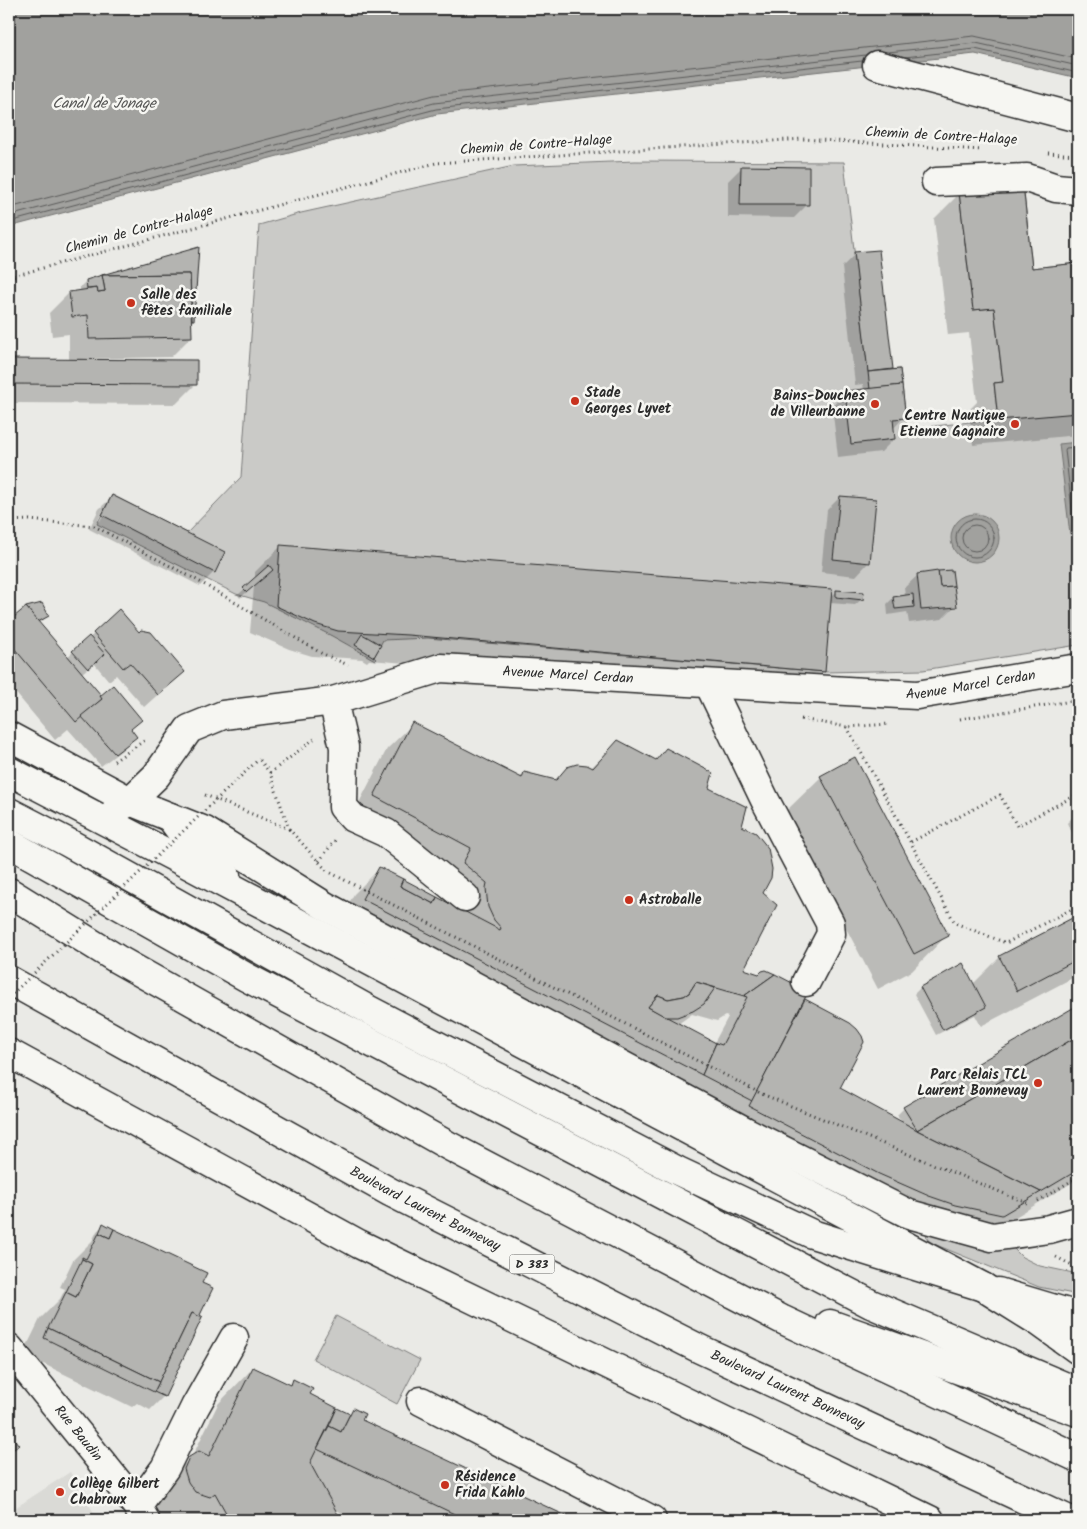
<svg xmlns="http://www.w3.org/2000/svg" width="1087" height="1529" viewBox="0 0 1087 1529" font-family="Kalam,sans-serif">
	<rect width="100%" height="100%" fill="#eaeae6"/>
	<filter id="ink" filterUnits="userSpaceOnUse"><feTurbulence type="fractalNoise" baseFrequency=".02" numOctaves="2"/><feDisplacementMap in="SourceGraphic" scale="10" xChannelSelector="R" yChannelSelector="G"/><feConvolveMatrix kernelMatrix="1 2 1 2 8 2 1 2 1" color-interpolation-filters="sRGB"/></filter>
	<g filter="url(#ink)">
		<polygon fill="#dadad6" points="70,1472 98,1520 9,1520 9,1512"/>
		<g fill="#cacac7" stroke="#7a7a79">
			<polygon points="635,161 844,162 868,372 900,369 907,429 998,419 994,383 1003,382 994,308 973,310 959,192 1023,184 1032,268 1078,263 1078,645 923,670 825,672 428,638 383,640 374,657 376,659 375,660 332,636 264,602 236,594 97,524 112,495 187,533 241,477 259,225 301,213 514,166"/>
			<polygon points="931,1231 1008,1243 1022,1257 1040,1266 1078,1274 1078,1295 1039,1287 934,1244 928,1240 926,1236"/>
			<polygon points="336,1316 420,1360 397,1404 313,1359"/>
		</g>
		<g fill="#a1a19e" stroke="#727270">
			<polygon points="9,9 1078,9 1078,78 975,54 437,114 9,227"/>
			<polygon points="1078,442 1078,533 1070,534 1059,444"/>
			<circle cx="975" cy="538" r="24"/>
		</g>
		<g fill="#0003" fill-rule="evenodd">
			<polygon points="741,168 807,205 794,218 728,217 728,181"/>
			<polygon points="960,193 1031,270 1078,264 1078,435 973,445 969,410 977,402 969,333 948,335 934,219"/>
			<polygon points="198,249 192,317 190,319 191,337 171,357 80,359 80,361 196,384 176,404 9,403 9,361 69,361 69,334 52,336 49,313 69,293 80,291 80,287 86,281"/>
			<polygon points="855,254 892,369 889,371 904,417 893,429 894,439 881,452 838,457 832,406 846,393 864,390 863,384 855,385 842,267"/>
			<path d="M113 496 224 553 214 572 200 586 89 529 99 509ZM103 510H106L100 521 98 520Z"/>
			<polygon points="840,497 869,562 856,576 821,572 827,510"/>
			<polygon points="281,546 830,598 837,591 862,599 855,605 830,603 824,671 798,697 382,661 369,660 367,662 362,659 312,656 289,649 250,632 254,586 240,598 238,595 255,579 255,572"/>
			<polygon points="918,575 955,606 942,619 909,623 907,612 888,615 887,604 893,598 905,596 904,588"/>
			<polygon points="26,608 48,616 38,624 67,657 94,634 139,633 183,672 144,707 116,675 109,681 94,663 81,674 135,737 122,750 101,766 68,729 55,740 9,685 9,622"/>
			<path d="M413 724 519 778 525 773 555 781 568 768H591L618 742 655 761 666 750 708 789 741 826 761 893 742 970 801 1005 805 1001 838 1088 903 1123 897 1115 904 1108 1078 1007V1179L976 1241 337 925 354 894 380 868 465 912 438 889 349 822 387 749ZM692 1014 717 1021 725 1016 728 1017 714 1043 678 1024Z"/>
			<polygon points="821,777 947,935 912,971 878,989 785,812"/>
			<polygon points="1078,812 1078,844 1067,823"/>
			<polygon points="1078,916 1078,975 981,1026 975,1015 936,1035 914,994 920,988 973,984 1000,957"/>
			<polygon points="104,1225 200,1284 198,1316 201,1319 164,1396 150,1410 137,1403 132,1407 23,1354 40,1319 60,1299 65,1289 60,1287 73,1260 92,1241 97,1231"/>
			<polygon points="253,1368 289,1386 294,1381 308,1395 348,1414 353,1410 361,1421 573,1520 357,1520 334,1509 339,1520 154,1520 152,1518 153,1494 192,1457 218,1404"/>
		</g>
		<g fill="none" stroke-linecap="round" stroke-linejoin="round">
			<g stroke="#5a5a59" stroke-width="1">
				<polyline points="888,52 976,43 1078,66"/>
				<polyline points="905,57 975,49 1078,73"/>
				<polyline points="9,208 434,95 974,36 1078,59"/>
				<polyline points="9,216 434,103 866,55"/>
				<polyline points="9,222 436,109 862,61"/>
				<polyline points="1078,447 1066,448 1065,450 1074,526 1078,528"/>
				<polyline points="1078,453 1073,454 1072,456 1078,512"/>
				<circle cx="975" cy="538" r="19"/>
				<circle cx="975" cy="538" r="13"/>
			</g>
		</g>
		<g fill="#b4b4b1" stroke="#2b2b2b">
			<polygon points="741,166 809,167 809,205 740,205"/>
			<polygon points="1023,184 1032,268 1078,263 1078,413 998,420 994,383 1003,382 994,308 973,310 959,192"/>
			<polygon points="199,247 194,320 192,320 190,274 102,275"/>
			<polygon points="879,250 893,369 868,372 854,252"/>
			<polygon points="190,274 192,337 89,339 88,315 72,317 69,292 97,288 98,292 105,291 102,275"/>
			<polygon points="102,275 105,291 98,292 97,288 87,289 86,280"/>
			<polygon points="9,359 197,360 197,385 9,384"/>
			<polygon points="900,369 902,385 870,389 868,372"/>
			<polygon points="902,385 906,418 893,419 895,439 851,444 845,391"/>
			<polygon points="112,495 225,552 215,573 102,515"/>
			<polygon points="840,496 876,499 870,563 833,559"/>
			<polygon points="280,545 832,589 825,672 408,635 338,631 315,624 276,606"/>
			<polygon points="269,565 273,570 247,592 243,588"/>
			<polygon points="952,570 954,586 940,587 938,571"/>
			<polygon points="938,571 940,587 954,586 957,607 921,610 917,574"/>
			<polygon points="836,590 864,592 863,600 836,597"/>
			<polygon points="913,594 914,607 895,609 893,597"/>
			<polygon points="42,603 49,616 38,622 26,607"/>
			<polygon points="26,607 101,695 102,699 76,722 9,642 9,621"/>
			<polygon points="119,609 139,632 141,630 151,632 185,672 158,695 130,663 123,668 93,633"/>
			<polygon points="362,634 381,645 374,657 355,645"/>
			<polygon points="89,636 105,654 88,669 72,651"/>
			<polygon points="113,685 142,720 131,729 137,737 115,754 81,716 102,699 100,696"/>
			<polygon points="412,722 522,778 524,772 556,780 567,767 577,764 587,765 593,768 618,740 656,760 666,748 713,773 709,788 747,807 742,826 756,833 768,848 772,869 771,878 763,893 777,905 744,969 759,974 762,971 766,970 775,974 744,996 696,982 689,993 684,996 668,999 658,995 648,1007 716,1043 702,1075 362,899 379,867 403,879 400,886 434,904 437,897 500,930 501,928 494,920 488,907 486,888 487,883 463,863 471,848 374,796"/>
			<polygon points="855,757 949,936 914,954 820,776"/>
			<polygon points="403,879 437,897 434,904 400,886"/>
			<polygon points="1078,915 1078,959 1017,991 999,956"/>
			<polygon points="963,963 986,1007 943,1030 920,987"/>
			<polygon points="775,974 802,988 806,992 806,996 752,1101 702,1075 716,1043 722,1045 747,997 744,996"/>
			<polygon points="696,982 715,988 704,1004 693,1011 677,1017 666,1017 648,1007 658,995 668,999 684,996 689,993"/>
			<polygon points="805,999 850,1023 857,1029 862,1036 864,1042 840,1088 917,1130 1041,1192 1002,1215 955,1205 929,1196 879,1174 749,1106"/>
			<polygon points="1078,1005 1078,1036 917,1130 916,1128 903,1107"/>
			<polygon points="1078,1036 1078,1170 1041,1192 917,1130"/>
			<polygon points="103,1223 114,1229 110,1238 99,1233"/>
			<polygon points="114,1229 207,1273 202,1283 213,1288 200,1315 203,1317 202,1318 192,1313 159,1382 48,1328 66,1292 76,1297 92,1264 82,1259 82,1257 86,1259 99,1233 110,1238"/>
			<polygon points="82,1259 92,1264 76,1297 66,1292"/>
			<polygon points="192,1313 202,1318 165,1397 154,1392"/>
			<polygon points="48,1328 159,1382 154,1392 44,1338"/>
			<polygon points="253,1367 291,1385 293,1379 313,1389 310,1394 337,1408 310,1463 341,1520 230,1520 215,1493 210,1497 195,1492 188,1482 184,1469 189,1457 199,1451 209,1456"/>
			<polygon points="337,1408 350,1414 341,1432 329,1426"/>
			<polygon points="353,1408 365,1414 362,1420 575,1520 467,1520 317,1449 329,1426 341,1432"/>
			<polygon points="9,1433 19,1445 9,1453"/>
		</g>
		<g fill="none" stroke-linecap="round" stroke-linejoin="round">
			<defs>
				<g id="minor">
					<polyline points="877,65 1078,118"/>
					<polyline points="936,182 1027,178 1056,188 1078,190"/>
					<polyline points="709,684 765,800 830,923 831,934 806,982"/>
					<polyline points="333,701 344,747 343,807 353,818 386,833 465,897"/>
					<polyline points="9,736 130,801 205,831 325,906 745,1131 909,1214 992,1237 1049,1229 1078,1221"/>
					<path id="s1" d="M116 810 130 801 156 776 189 729 223 715 333 701 440 668 917 695 1078 668"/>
					<polyline points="170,817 202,860 226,875"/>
					<polyline points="998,1292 1078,1316"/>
					<path id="s2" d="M9 1348 137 1506 145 1520"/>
					<polyline points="421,1401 652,1520"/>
					<polyline points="137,1506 165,1468 195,1407 234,1338"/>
				</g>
				<polyline id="major" points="9,771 180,860 983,1287 1039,1322 1078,1350"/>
				<g id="highway">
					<polyline points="9,812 67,842 371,1011 678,1171 812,1234 983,1287"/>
					<polyline points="9,843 246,977 871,1304 1078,1392"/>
					<polyline points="9,892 117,959 449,1146 781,1319 1078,1458"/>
					<path id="s3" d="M9 980 390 1192 700 1349 1069 1520"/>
					<polyline points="9,1053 359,1244 930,1520"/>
					<polyline points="830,1324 1078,1412"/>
				</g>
			</defs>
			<use href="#minor" stroke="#2b2b2b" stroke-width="31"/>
			<use href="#major" stroke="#2b2b2b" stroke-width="31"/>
			<use href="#highway" stroke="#2b2b2b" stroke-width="31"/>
			<g stroke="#2b2b2b" stroke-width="3" stroke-dasharray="1 4" stroke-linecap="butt">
				<polyline points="1048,153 1078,155"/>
				<polyline points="9,277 436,163 803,139 982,150"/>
				<polyline points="9,521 29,520 94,526 195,579 321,653 348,665"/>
				<polyline points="801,719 847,727 889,724"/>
				<polyline points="960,719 1078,700"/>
				<polyline points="847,727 955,923 1006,943 1078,906"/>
				<polyline points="114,761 144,741"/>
				<polyline points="270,773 314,739"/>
				<polyline points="205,795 289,829 270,773 259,759"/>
				<polyline points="289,829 329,873"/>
				<polyline points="911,842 1000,795 1017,826 1078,794"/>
				<polyline points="319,861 336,839"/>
				<polyline points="331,873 762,1094 1027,1203"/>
				<polyline points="1038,1201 1078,1177"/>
				<polyline points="1056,1257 1078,1268"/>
			</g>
			<use href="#minor" stroke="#f6f6f2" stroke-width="28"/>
			<use href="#major" stroke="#f6f6f2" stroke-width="28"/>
			<use href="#highway" stroke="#f6f6f2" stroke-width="28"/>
			<polyline stroke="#2b2b2b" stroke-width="3" stroke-dasharray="1 4" stroke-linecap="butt" points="9,997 259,759"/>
		</g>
	</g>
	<g fill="#c8321e" stroke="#f6f6f2" stroke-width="2">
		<circle cx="131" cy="303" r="5"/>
		<circle cx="575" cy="401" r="5"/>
		<circle cx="875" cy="404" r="5"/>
		<circle cx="1015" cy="424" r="5"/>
		<circle cx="629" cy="900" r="5"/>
		<circle cx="1038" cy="1083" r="5"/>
		<circle cx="445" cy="1485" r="5"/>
		<circle cx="60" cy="1492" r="5"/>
	</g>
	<g text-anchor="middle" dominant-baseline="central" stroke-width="5" stroke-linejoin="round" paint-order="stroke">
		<rect fill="#f6f6f2" stroke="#686867" stroke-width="1" x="509.5" y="1254.5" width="45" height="19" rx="4"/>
		<g font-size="12" font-weight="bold" fill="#2b2b2b">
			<text x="532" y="1264">D 383</text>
		</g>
		<g font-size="14" fill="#2b2b2b" stroke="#f6f6f2">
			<text transform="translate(941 136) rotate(3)">Chemin de Contre-Halage</text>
			<text transform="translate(536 145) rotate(-4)">Chemin de Contre-Halage</text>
			<text transform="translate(139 230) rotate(-15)">Chemin de Contre-Halage</text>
			<text stroke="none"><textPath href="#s1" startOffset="498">Avenue Marcel Cerdan</textPath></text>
			<text stroke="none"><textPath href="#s1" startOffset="902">Avenue Marcel Cerdan</textPath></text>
			<text stroke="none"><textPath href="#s3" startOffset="475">Boulevard Laurent Bonnevay</textPath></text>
			<text stroke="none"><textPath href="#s3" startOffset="880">Boulevard Laurent Bonnevay</textPath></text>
			<text stroke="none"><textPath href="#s2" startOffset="110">Rue Baudin</textPath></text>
		</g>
		<g font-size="14" font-weight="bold" fill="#2b2b2b" stroke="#f6f6f2" text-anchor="start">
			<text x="141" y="295">Salle des<tspan x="141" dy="16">fêtes familiale</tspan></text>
			<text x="585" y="393">Stade<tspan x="585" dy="16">Georges Lyvet</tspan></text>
			<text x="865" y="396" text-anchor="end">Bains-Douches<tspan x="865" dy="16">de Villeurbanne</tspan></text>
			<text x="1005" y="416" text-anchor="end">Centre Nautique<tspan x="1005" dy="16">Etienne Gagnaire</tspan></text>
			<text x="639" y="900">Astroballe</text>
			<text x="1028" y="1075" text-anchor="end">Parc Relais TCL<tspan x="1028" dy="16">Laurent Bonnevay</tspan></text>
			<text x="455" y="1477">Résidence<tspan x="455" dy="16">Frida Kahlo</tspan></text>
			<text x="70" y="1484">Collège Gilbert<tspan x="70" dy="16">Chabroux</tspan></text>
		</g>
		<g font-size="15" font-style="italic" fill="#545453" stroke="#f6f6f2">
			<text x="104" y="104">Canal de Jonage</text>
		</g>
	</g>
	<rect width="1087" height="1529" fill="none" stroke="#f6f6f2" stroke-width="30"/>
	<rect x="15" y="15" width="1057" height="1499" fill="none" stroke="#2b2b2b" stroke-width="2" filter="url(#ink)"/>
</svg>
